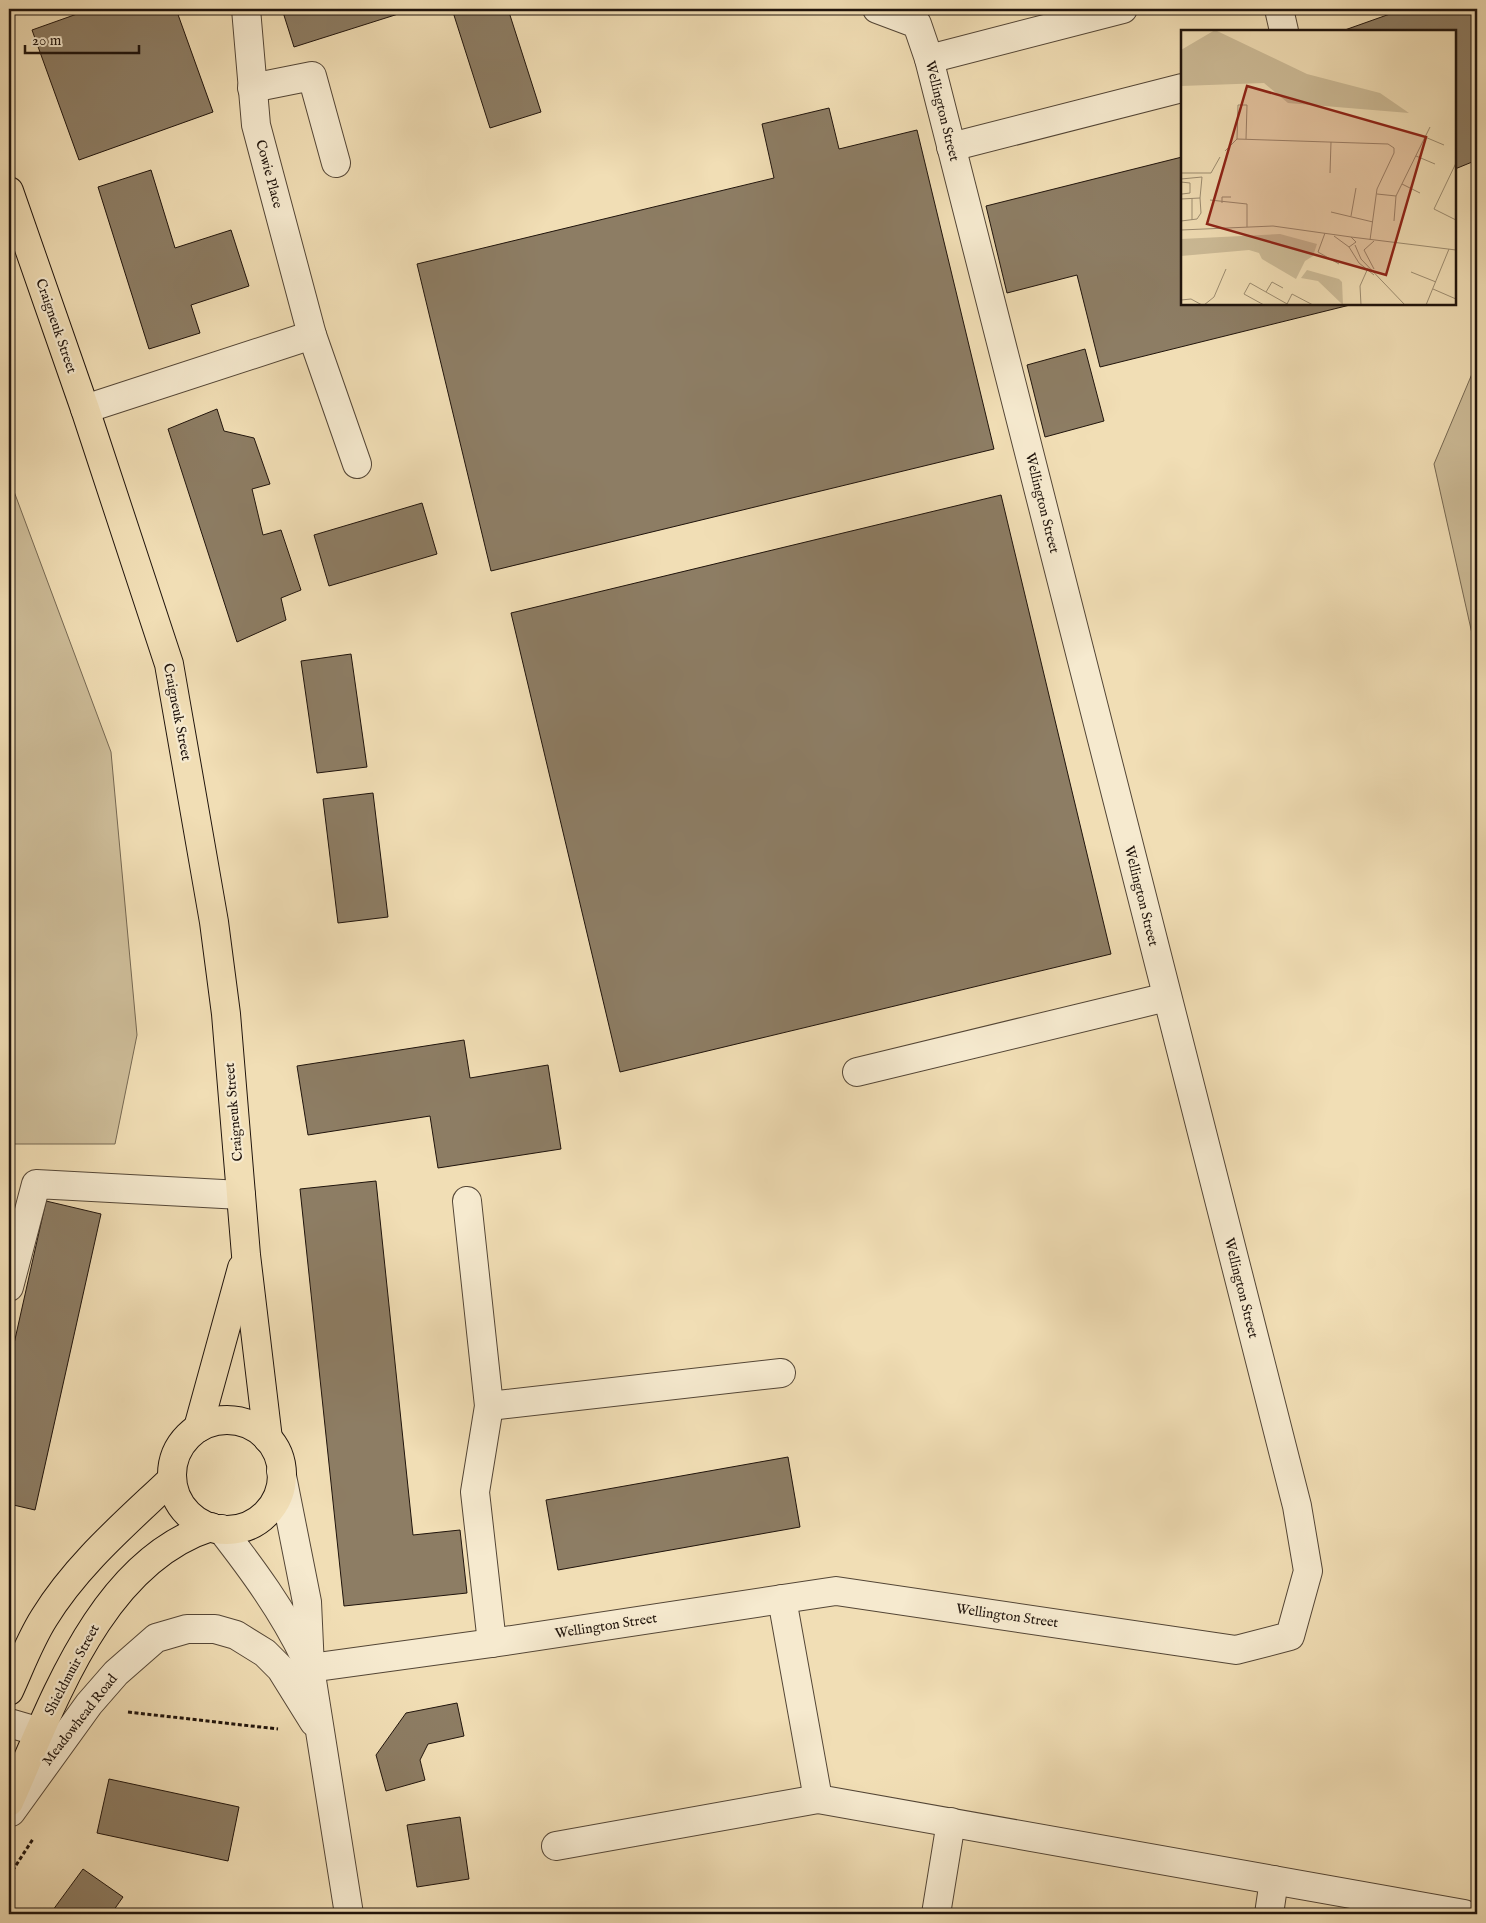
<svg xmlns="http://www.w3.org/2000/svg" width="1486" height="1923" viewBox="0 0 1486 1923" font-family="'IM FELL English',serif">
	<rect width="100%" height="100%" fill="#f1deb5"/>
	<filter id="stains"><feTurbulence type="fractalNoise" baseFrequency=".004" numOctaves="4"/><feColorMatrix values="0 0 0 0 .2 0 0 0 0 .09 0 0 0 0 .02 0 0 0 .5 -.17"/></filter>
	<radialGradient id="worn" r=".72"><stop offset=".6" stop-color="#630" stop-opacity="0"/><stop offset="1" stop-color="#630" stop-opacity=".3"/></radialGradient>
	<g fill="#cdbc98" stroke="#766852">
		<polygon points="1477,362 1477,656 1434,464"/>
		<polygon points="9,478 111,752 137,1035 115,1144 9,1144"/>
	</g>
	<g fill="#8d7d64" stroke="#20140c">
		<polygon points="91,9 176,9 213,112 79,160 32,30"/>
		<polygon points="282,9 414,9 294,47"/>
		<polygon points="452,9 508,9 541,112 490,128"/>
		<polygon points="1404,9 1477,9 1477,160 1455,169 1455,31 1342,31"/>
		<polygon points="829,108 839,149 917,130 994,449 491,571 417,264 774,178 762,124"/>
		<polygon points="1182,157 1182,304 1354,304 1100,367 1077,275 1007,293 986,206"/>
		<polygon points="151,170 175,248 231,230 249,286 191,305 200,333 149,349 98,187"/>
		<polygon points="1085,349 1104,421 1045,437 1027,365"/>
		<polygon points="217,409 224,431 254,438 270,484 252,489 263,535 281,530 301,590 281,598 286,620 237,642 168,429"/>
		<polygon points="1001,495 1111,954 620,1072 511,613"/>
		<polygon points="422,503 437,554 329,586 314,535"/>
		<polygon points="351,654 367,767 317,773 301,661"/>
		<polygon points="373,793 388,917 338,923 323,799"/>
		<polygon points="464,1040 470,1078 548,1065 561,1149 438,1168 430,1116 308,1135 297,1066"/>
		<polygon points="376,1181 413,1535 460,1530 467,1593 344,1606 300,1189"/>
		<polygon points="46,1201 101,1214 35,1510 9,1504 9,1366"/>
		<polygon points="788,1457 800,1527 558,1570 546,1500"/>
		<polygon points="457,1703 464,1736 428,1744 420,1760 425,1780 386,1791 376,1755 406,1713"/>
		<polygon points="109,1779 239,1807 228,1861 97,1833"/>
		<polygon points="460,1817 469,1879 417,1887 407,1825"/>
		<polygon points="83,1869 123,1897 111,1914 50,1914"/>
	</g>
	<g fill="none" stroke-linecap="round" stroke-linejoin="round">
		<defs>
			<g id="minor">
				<polyline points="1279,9 1284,31"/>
				<polyline points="929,59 1123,9"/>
				<polyline points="252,88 312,76 336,163"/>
				<polyline points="951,147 1182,88"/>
				<polyline points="312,335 357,464"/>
				<polyline points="85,409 312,335 256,125 246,9"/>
				<polyline points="857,1072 1167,997"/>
				<polyline points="467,1201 489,1406 475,1492 492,1643"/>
				<polyline points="9,1287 36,1184 241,1195"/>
				<polyline points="489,1406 781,1373"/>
				<polyline points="281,1471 307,1602 310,1668 349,1914"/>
				<path d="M221 1529C253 1570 283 1611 305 1657"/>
				<polyline points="782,1599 818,1799 1464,1914"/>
				<polyline points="310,1668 492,1643 836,1591 1236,1650 1290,1636 1308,1571 1297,1506 929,59 917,24 877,9"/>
				<polyline points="9,1723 40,1732"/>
				<polyline points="11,1812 89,1704 116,1673 156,1638 187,1629 215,1629 236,1635 265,1653 281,1669 314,1722"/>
				<polyline points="556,1846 818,1799"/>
				<polyline points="936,1914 951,1822"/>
				<polyline points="1269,1914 1274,1880"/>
			</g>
			<g id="major">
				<polyline points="9,191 85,409 169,664 214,922 226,1014 246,1255 268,1439"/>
				<circle cx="227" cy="1475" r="55"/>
				<polyline points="198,1428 242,1268"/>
				<path d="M9 1691C20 1667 30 1640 44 1618 77 1564 127 1522 172 1479"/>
				<path d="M9 1802C52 1706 100 1562 211 1527"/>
			</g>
		</defs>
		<use href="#minor" stroke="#544636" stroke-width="30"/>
		<use href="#major" stroke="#20140c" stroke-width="30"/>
		<g stroke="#20140c" stroke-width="3" stroke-dasharray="4 2.5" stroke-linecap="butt">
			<polyline points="128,1712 278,1729"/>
			<polyline points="9,1876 33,1839"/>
		</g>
		<use href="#minor" stroke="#f6eacf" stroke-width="28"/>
		<use href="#major" stroke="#f1deb5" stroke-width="28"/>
	</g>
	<g text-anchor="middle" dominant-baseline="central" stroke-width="4.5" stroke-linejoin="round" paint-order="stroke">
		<g font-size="14" fill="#20140c" stroke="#f6eacf">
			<text transform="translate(942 111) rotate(76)">Wellington Street</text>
			<text transform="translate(269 174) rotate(75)">Cowie Place</text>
			<text transform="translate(56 326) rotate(71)">Craigneuk Street</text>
			<text transform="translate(1042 503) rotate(76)">Wellington Street</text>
			<text transform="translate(177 712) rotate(79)">Craigneuk Street</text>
			<text transform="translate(1141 896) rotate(76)">Wellington Street</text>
			<text transform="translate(234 1112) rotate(-95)">Craigneuk Street</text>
			<text transform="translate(1241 1288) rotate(76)">Wellington Street</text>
			<text transform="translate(1007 1616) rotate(8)">Wellington Street</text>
			<text transform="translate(606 1626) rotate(-9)">Wellington Street</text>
			<text transform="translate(72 1670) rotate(-62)">Shieldmuir Street</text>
			<text transform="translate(80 1720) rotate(-52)">Meadowhead Road</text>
		</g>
	</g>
	<g transform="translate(1181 30)">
		<rect width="275" height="275" fill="#f1deb5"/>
		<path d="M34 0 126 44 199 63 228 83 107 73 83 53 0 56V20ZM99 204 136 214 132 226 124 231 115 249 81 229 78 223 68 220 0 226V209ZM126 240 158 249 161 252 162 275 137 251 120 248Z" fill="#cdbc98"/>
		<path fill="none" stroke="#9d8d71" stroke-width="1" d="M244 107 263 115M56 109 57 75H66L65 109M44 121 56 109 207 114 213 118V123L196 159 189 210M235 126 254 134M275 133 253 179 275 190M0 143H30L39 127M149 143 150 112M0 149 21 147 19 168M0 152 9 153V163L1 164M221 154 239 163M196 164 215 166 249 97M11 168V190M0 169 19 168 20 183 16 189 0 191M29 170 66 174V197M41 173V167H50M150 182 192 192M170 186 175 158M213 191 215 166M0 200 92 196 170 207 175 212 168 217M144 203 137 222 158 234M153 206 168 217 178 233 193 245M170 207 275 220M174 215 180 229 224 275M193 239 183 220 193 211M230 242 255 252M252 259 275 269M85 262 91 252 102 258M0 270 10 269 21 275M106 274 111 264 132 275M23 275 33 267 45 239M83 275 63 264 69 253 108 275M180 275 179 256 187 238M245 275 268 219"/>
		<path fill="#8f2418" fill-opacity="0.15" stroke="#8f2418" stroke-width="2.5" d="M66 56 245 107 205 245 26 194Z"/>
		<rect width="275" height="275" fill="none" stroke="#20140c" stroke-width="2.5"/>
	</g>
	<rect width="1486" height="1923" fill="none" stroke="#f1deb5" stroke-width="30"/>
	<rect x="10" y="10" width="1466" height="1903" fill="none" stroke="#20140c" stroke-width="2.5"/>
	<rect x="15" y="15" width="1456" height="1893" fill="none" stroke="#20140c"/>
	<path d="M25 45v8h114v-8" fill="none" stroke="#20140c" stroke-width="2.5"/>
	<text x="32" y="45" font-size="15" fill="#20140c" stroke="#f6eacf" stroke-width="4" paint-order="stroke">20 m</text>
	<rect width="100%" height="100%" filter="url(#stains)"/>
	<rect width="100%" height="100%" fill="url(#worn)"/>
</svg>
